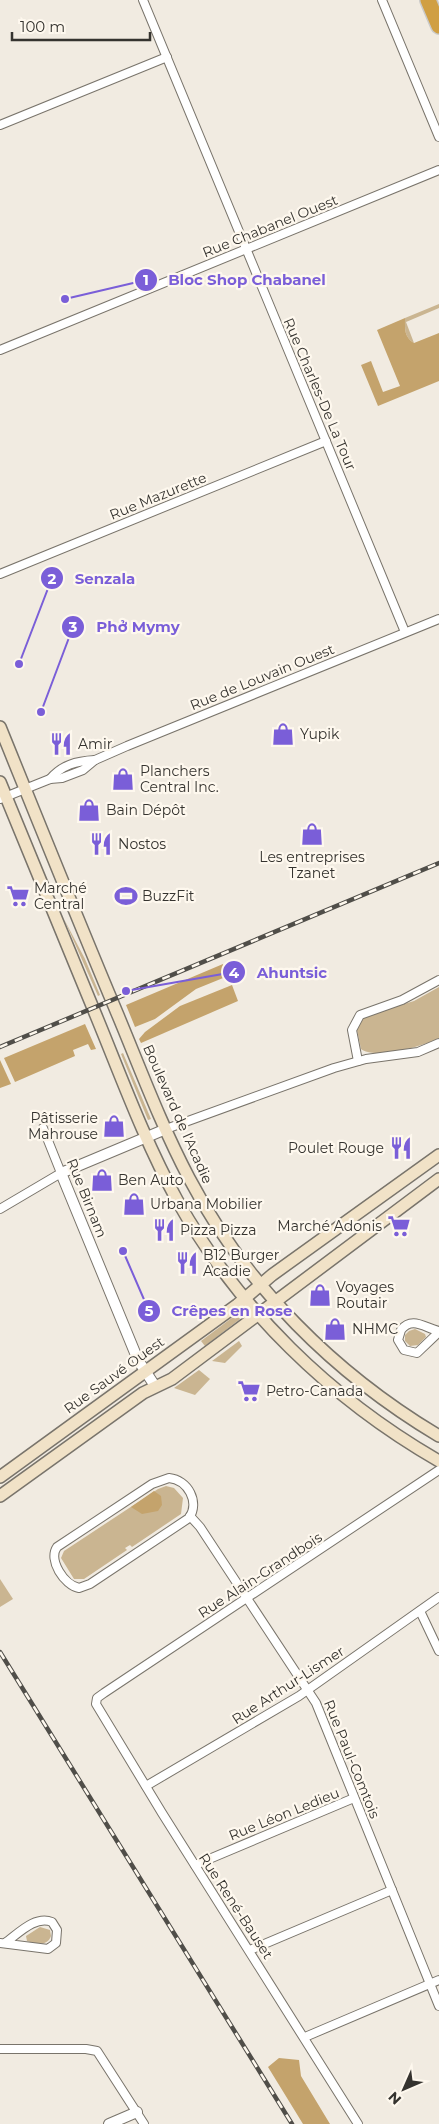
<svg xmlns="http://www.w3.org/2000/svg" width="439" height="2124" viewBox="0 0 439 2124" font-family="Montserrat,sans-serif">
	<rect width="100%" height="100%" fill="#f1ebe1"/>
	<g fill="#cab591">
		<path d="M439 304V308L406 322 414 343C404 337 405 329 405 318Z"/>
		<polygon points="64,919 85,959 100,995 98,996"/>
		<path d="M439 987V1038C425 1046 374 1060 361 1049L357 1030 362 1019 371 1014 414 1001Z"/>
		<polygon points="123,1053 151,1119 148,1120 121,1054"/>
		<polygon points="237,1314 240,1319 205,1346 201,1341"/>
		<polygon points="415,1329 425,1334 426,1337 418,1345 410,1346 405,1341 405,1335 409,1331"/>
		<polygon points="239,1341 242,1346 225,1363 212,1361"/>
		<polygon points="199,1370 210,1379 195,1395 174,1388"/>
		<polygon points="166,1486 174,1488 183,1498 181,1514 132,1547 130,1545 125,1548 127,1550 84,1579 74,1579 61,1558 64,1551 158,1489"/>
		<polygon points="0,1579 13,1599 0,1607"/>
		<path d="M40 1927 50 1930 51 1936C47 1947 36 1944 27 1941L26 1936Z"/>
	</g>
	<g fill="#c4a36c">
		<path d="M405 318C405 329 404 337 414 343L439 333V381L378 406 361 365 371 361 383 392 400 386 377 330Z"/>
		<polygon points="223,964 228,976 196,989 155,1019 135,1027 126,1005"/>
		<polygon points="232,985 238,1001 141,1043 139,1039 145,1032 180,1006"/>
		<polygon points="85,1024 96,1049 91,1050 88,1044 73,1050 75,1056 15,1082 4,1058"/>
		<polygon points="0,1060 11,1084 0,1088"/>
		<polygon points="154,1491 161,1496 162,1505 158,1511 142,1514 131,1507"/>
		<polygon points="279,2058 299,2060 301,2076 330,2124 303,2124 268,2067"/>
	</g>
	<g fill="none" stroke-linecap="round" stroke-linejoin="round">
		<defs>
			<g id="minor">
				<polyline points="143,0 405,632"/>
				<polyline points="382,0 439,137"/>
				<polyline points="0,125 167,57"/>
				<polyline points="0,350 439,170"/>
				<polyline points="0,574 326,441"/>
				<path d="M50 779C62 765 76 761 95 760"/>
				<polyline points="0,799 50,779 62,778 83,770 95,760 127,746 439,619"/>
				<polyline points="358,1061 352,1030 360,1015 402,1000 439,980"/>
				<polyline points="166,1129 334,1068 366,1059 418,1052 439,1043"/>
				<polyline points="0,1209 61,1173 43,1128"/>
				<path d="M439 1331C425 1328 412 1316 401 1330L398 1340 404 1350 417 1353 439 1332"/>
				<path d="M169 1478C188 1480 200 1502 189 1518L90 1584 79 1588C64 1585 48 1560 57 1547L152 1484Z"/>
				<polyline points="190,1516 200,1527 316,1703 439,2006"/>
				<polyline points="420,1611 439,1651"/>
				<polyline points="146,1786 299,1696 439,1597"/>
				<polyline points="195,1865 354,1798"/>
				<path d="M0 1943 48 1949 56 1943 57 1930 52 1922C35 1915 18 1934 5 1943"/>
				<polyline points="250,1950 392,1890"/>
				<polyline points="305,2037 439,1980"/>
				<polyline points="0,2049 86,2049 97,2051 144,2124"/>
				<polyline points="358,2124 162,1813 96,1704 97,1698 104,1693 439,1470"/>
			</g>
			<g id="tertiary">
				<polyline points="155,1386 138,1360 61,1173 166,1129"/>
				<polyline points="109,2124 137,2112"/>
			</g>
			<g id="secondary">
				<path d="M0 727C39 823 77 918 117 1013 140 1068 161 1125 189 1178 246 1286 335 1374 439 1436"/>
				<path d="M0 782C32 859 63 936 95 1013 121 1076 144 1140 177 1200 238 1309 331 1399 439 1461"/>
				<polyline points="0,1477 237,1305 272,1275 439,1155"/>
				<polyline points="0,1496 143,1393 172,1379 439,1179"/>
			</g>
			<polyline id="motorway" points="428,0 439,26"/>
		</defs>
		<use href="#minor" stroke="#79746b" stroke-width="10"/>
		<use href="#tertiary" stroke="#79746b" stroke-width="12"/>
		<use href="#secondary" stroke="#79746b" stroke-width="14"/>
		<use href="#motorway" stroke="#cacac9" stroke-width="18"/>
		<use href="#minor" stroke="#fff" stroke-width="8"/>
		<use href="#tertiary" stroke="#fff" stroke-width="10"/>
		<use href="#secondary" stroke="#f1e2c7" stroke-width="11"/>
		<use href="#motorway" stroke="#d09f43" stroke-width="15"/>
		<defs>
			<g id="rail">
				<polyline points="0,1047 439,863"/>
				<polyline points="0,1652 292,2124"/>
			</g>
		</defs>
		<use href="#rail" stroke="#504e49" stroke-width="4.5"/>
		<use href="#rail" stroke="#fef8ee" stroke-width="2.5" stroke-dasharray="8" stroke-linecap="butt"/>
	</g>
	<defs>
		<symbol id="shop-bare" viewBox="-9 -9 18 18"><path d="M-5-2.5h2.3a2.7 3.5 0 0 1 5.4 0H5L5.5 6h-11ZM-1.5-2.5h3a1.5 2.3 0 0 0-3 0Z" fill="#7a5ed8" stroke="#fef8ee" stroke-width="2.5" paint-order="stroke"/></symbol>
		<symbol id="restaurant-bare" viewBox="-9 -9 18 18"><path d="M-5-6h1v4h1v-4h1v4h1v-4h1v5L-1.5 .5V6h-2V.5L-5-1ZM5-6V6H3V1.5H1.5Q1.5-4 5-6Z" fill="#7a5ed8" stroke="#fef8ee" stroke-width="2.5" paint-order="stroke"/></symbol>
		<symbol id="supermarket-bare" viewBox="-9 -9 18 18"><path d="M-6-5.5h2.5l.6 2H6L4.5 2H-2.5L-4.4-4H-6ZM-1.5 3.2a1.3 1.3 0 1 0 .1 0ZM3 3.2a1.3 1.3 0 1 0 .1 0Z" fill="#7a5ed8" stroke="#fef8ee" stroke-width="2.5" paint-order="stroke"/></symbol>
		<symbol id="stadium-bare" viewBox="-9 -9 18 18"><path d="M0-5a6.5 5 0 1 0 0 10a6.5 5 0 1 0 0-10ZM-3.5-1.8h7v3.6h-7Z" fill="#7a5ed8" stroke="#fef8ee" stroke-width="2.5" paint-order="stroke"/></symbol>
	</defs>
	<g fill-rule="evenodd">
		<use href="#shop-bare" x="267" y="718" width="32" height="32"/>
		<use href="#restaurant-bare" x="45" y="728" width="32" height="32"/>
		<use href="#shop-bare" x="107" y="763" width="32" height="32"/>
		<use href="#shop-bare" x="73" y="794" width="32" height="32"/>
		<use href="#shop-bare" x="296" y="818" width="32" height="32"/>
		<use href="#restaurant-bare" x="85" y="828" width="32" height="32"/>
		<use href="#supermarket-bare" x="2" y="880" width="32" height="32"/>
		<use href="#stadium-bare" x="110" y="880" width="32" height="32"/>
		<use href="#shop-bare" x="98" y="1110" width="32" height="32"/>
		<use href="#restaurant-bare" x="385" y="1132" width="32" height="32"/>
		<use href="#shop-bare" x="86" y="1164" width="32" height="32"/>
		<use href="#shop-bare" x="118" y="1188" width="32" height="32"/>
		<use href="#supermarket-bare" x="383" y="1210" width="32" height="32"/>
		<use href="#restaurant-bare" x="148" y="1214" width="32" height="32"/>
		<use href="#restaurant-bare" x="171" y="1247" width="32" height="32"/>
		<use href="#shop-bare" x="304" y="1279" width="32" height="32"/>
		<use href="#shop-bare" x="319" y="1313" width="32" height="32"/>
		<use href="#supermarket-bare" x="233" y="1375" width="32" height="32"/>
	</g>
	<g text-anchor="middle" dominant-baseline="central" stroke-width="4.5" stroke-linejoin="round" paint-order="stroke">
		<g font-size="14" fill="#35332f" stroke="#fef8ee">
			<text transform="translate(270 226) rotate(-22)">Rue Chabanel Ouest</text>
			<text transform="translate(320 394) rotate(67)">Rue Charles-De La Tour</text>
			<text transform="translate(158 496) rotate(-22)">Rue Mazurette</text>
			<text transform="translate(262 677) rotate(-22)">Rue de Louvain Ouest</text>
			<text transform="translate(178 1114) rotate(66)">Boulevard de l'Acadie</text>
			<text transform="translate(87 1198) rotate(68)">Rue Birnam</text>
			<text transform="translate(114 1375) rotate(-36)">Rue Sauvé Ouest</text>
			<text transform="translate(260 1575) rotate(-33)">Rue Alain-Grandbois</text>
			<text transform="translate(288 1685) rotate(-33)">Rue Arthur-Lismer</text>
			<text transform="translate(352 1759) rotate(68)">Rue Paul-Comtois</text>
			<text transform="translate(284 1814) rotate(-22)">Rue Léon Ledieu</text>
			<text transform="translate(236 1906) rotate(57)">Rue René-Bauset</text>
		</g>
		<g font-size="14" fill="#35332f" stroke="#fef8ee" text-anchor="start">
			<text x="300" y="734">Yupik</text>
			<text x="78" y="744">Amir</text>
			<text x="140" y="771">Planchers<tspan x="140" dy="16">Central Inc.</tspan></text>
			<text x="106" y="810">Bain Dépôt</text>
			<text x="118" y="844">Nostos</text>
			<text x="312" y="857" text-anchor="middle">Les entreprises<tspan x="312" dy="16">Tzanet</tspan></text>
			<text x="34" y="888">Marché<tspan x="34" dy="16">Central</tspan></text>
			<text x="142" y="896">BuzzFit</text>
			<text x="98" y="1118" text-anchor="end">Pâtisserie<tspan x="98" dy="16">Mahrouse</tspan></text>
			<text x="384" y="1148" text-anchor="end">Poulet Rouge</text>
			<text x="118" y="1180">Ben Auto</text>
			<text x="150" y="1204">Urbana Mobilier</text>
			<text x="382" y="1226" text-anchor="end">Marché Adonis</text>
			<text x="180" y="1230">Pizza Pizza</text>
			<text x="203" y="1255">B12 Burger<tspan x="203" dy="16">Acadie</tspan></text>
			<text x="336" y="1287">Voyages<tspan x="336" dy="16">Routair</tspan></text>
			<text x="352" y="1329">NHMC</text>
			<text x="266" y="1391">Petro-Canada</text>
		</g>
	</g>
	<path fill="none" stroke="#7a5ed8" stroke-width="2" d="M65 299L146 280M19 664L52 578M41 712L73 627M126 991L234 972M123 1251L149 1311"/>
	<g fill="#7a5ed8" stroke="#fef8ee" stroke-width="2">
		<circle cx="65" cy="299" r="5"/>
		<circle cx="19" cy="664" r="5"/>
		<circle cx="41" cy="712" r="5"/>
		<circle cx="126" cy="991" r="5"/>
		<circle cx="123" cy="1251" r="5"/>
		<circle cx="146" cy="280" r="12"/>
		<circle cx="52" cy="578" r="12"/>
		<circle cx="73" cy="627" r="12"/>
		<circle cx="234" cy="972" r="12"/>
		<circle cx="149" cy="1311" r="12"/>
	</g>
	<g font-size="15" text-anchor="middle" font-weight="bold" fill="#fff">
		<text x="146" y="285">1</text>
		<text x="52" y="584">2</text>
		<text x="73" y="632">3</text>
		<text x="234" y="978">4</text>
		<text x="149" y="1316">5</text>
	</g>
	<g font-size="15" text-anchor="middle" font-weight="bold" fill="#7a5ed8" stroke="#fef8ee" stroke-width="4.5" stroke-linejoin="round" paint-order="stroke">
		<text x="247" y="285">Bloc Shop Chabanel</text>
		<text x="105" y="584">Senzala</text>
		<text x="138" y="632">Phở Mymy</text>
		<text x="292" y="978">Ahuntsic</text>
		<text x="232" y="1316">Crêpes en Rose</text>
	</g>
	<g transform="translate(404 2089) rotate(225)" stroke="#fef8ee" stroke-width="4" paint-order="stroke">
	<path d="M0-4L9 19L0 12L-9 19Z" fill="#35332f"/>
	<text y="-8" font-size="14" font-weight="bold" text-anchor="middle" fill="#35332f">N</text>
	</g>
	<path d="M12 32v8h138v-8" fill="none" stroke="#35332f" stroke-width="2.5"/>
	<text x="20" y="32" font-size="15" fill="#35332f" stroke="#fef8ee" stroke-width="4" paint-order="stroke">100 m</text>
</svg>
